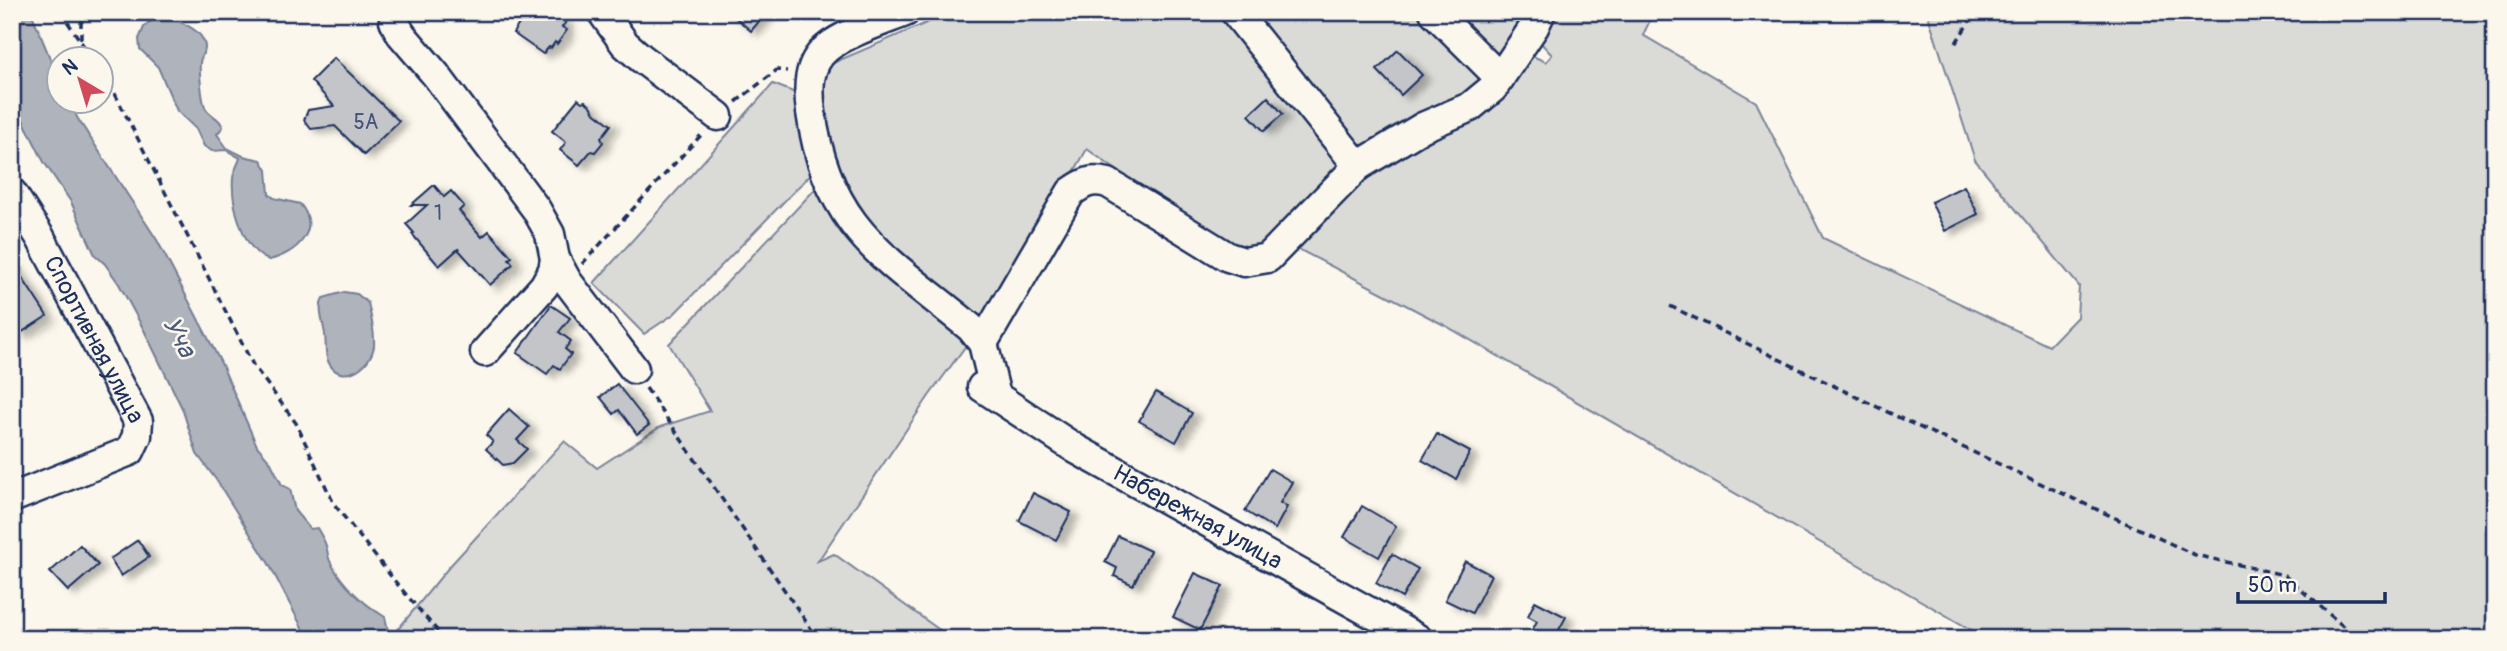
<svg xmlns="http://www.w3.org/2000/svg" width="2507" height="651" viewBox="0 0 2507 651" font-family="Pangolin,sans-serif">
	<defs>
		<filter id="shadow"><feDropShadow dx="8" dy="4.5" stdDeviation="3.5" flood-color="#0004"/></filter>
	</defs>
	<rect width="100%" height="100%" fill="#fbf7ec"/>
	<filter id="ink" filterUnits="userSpaceOnUse"><feTurbulence type="fractalNoise" baseFrequency=".0143" numOctaves="2"/><feDisplacementMap in="SourceGraphic" scale="14" xChannelSelector="R" yChannelSelector="G"/><feConvolveMatrix kernelMatrix="1 2 1 2 8 2 1 2 1" color-interpolation-filters="sRGB"/></filter>
	<g filter="url(#ink)">
		<g fill="#dadad7" stroke="#7a849a" stroke-width="2">
			<polygon points="952,12 1226,12 1343,162 1270,245 1249,256 1194,226 1087,149 989,322 974,324 877,242 839,193 816,75 828,65"/>
			<polygon points="1245,12 1425,12 1487,74 1463,98 1363,155"/>
			<polygon points="1441,12 1530,12 1502,55 1490,61"/>
			<path d="M1548 12H1654L1643 35 1756 102 1823 238 2049 346 2077 317 2079 286 1975 160 1927 12H2495V639H1987L1446 326 1298 249C1322 220 1347 176 1385 167L1386 160 1528 54 1546 62 1552 55 1539 41Z"/>
			<polygon points="773,84 803,96 811,174 674,314 644,334 594,283"/>
			<polygon points="819,185 970,340 929,396 818,561 834,554 952,639 390,639 449,567 564,441 597,468 660,427 710,411 669,344"/>
		</g>
		<g fill="#afb3bb" stroke="#747e96" stroke-width="2">
			<path d="M12 12H31L59 80 60 102H69L78 119 157 240 221 363 257 446 270 461 282 485 290 489 295 511 310 529 317 528C320 533 323 538 325 543 328 549 327 557 331 563 343 586 364 604 385 617L390 639H308L269 564 217 481 197 454 182 408 144 330 119 284 105 264 95 255 71 202 44 162 12 98Z"/>
			<path d="M163 18C177 19 205 30 205 48 204 54 200 58 200 63 199 71 202 100 205 107 209 116 220 117 223 127L217 134 227 148 243 156 261 160 267 170 269 194 274 198 300 204C322 230 296 254 269 260 243 252 231 203 233 178 234 170 238 165 240 158L226 150 212 151 204 146 196 129 177 111 158 67 140 49 139 39 144 27 149 22Z"/>
			<path d="M344 292 357 294 368 303C371 316 375 332 374 346 371 368 339 387 328 361 324 352 327 340 324 329 322 318 318 308 323 298Z"/>
		</g>
		<g fill="#c3c5c9" stroke="#1b2f5e" stroke-width="2" filter="url(#shadow)">
			<polygon points="527,12 552,12 566,22 562,27 567,30 557,44 555,42 551,48 549,47 543,54 513,33"/>
			<polygon points="729,12 767,12 751,31"/>
			<polygon points="1398,50 1422,75 1401,95 1377,70"/>
			<polygon points="334,58 399,121 364,155 335,126 311,129 304,120 308,110 334,106 311,81"/>
			<polygon points="1268,97 1283,114 1264,131 1249,115"/>
			<polygon points="578,99 582,102 585,101 592,107 593,111 611,125 601,138 603,142 595,152 591,151 579,165 560,150 566,142 552,131"/>
			<polygon points="434,185 444,197 451,191 464,206 459,211 482,237 489,231 512,257 509,259 513,264 490,285 458,249 439,266 412,234 414,233 406,224 427,205 411,205"/>
			<polygon points="1964,186 1978,214 1945,231 1931,202"/>
			<polygon points="12,262 47,316 19,334 12,323"/>
			<polygon points="551,305 570,318 559,332 571,341 565,349 571,354 560,369 554,365 547,374 517,353"/>
			<polygon points="617,384 649,425 637,434 619,410 614,414 600,397"/>
			<polygon points="1156,392 1192,413 1176,442 1139,421"/>
			<polygon points="509,409 529,427 517,440 527,449 513,463 503,465 486,449 493,442 486,435"/>
			<polygon points="1437,434 1470,452 1456,479 1422,460"/>
			<polygon points="1270,469 1292,482 1280,503 1287,507 1275,529 1245,511"/>
			<polygon points="1033,493 1071,512 1056,540 1019,521"/>
			<polygon points="1362,506 1396,526 1379,557 1344,537"/>
			<polygon points="1118,536 1150,551 1133,585 1114,576 1117,568 1105,562"/>
			<polygon points="138,540 149,557 121,576 110,559"/>
			<polygon points="80,545 98,565 68,591 50,572"/>
			<polygon points="1392,554 1418,569 1402,598 1376,583"/>
			<polygon points="1465,561 1491,575 1472,613 1445,600"/>
			<polygon points="1195,573 1223,586 1200,630 1173,617"/>
			<polygon points="1535,601 1566,617 1554,639 1528,639 1537,621 1528,616"/>
		</g>
		<g fill="none" stroke-linecap="round" stroke-linejoin="round">
			<defs>
				<g id="minor">
					<polyline points="396,12 394,21 401,34 436,75 536,209 550,234 555,259 553,270 544,286 485,352"/>
					<polyline points="602,12 625,44 641,58 718,116"/>
					<path d="M905 12C883 21 845 33 827 48 807 64 808 89 811 112 827 230 888 259 971 328L983 343 996 396"/>
					<polyline points="1235,12 1358,166"/>
					<polyline points="1434,12 1500,78"/>
					<path id="s1" d="M12 193 40 237 138 421 137 436 130 451 12 498"/>
					<polyline points="555,259 567,281 634,369"/>
					<path d="M983 343 1071 192C1085 182 1091 179 1108 183L1228 257 1244 262 1268 258 1358 166 1423 127 1470 107 1493 88 1534 27 1541 12"/>
					<path id="s2" d="M982 387 1076 449 1418 639"/>
				</g>
			</defs>
			<use href="#minor" stroke="#1b2f5e" stroke-width="33"/>
			<g stroke="#1b2f5e" stroke-width="3.5" stroke-dasharray="7 5" stroke-linecap="butt">
				<polyline points="61,12 93,60"/>
				<polyline points="81,39 81,23 88,12"/>
				<polyline points="1956,43 1975,12"/>
				<polyline points="102,73 111,86 253,365 296,423 334,504 398,585 440,634 447,639"/>
				<polyline points="736,102 777,70 787,71"/>
				<polyline points="582,264 703,133"/>
				<polyline points="1670,306 1904,420 2195,555 2284,575 2358,639"/>
				<polyline points="646,388 818,639"/>
			</g>
			<use href="#minor" stroke="#fbf7ec" stroke-width="28"/>
		</g>
	</g>
	<g text-anchor="middle" dominant-baseline="central" stroke-width="5" stroke-linejoin="round" paint-order="stroke">
		<g font-size="21" fill="#455479">
			<text x="366" y="122">5А</text>
			<text x="438" y="213">1</text>
		</g>
		<g font-size="24" fill="#1b2f5e" stroke="#fbf7ec">
			<text stroke="none"><textPath href="#s1" startOffset="168">Спортивная улица</textPath></text>
			<text stroke="none"><textPath href="#s2" startOffset="252">Набережная улица</textPath></text>
		</g>
		<g font-size="26" font-style="italic" fill="#47577a" stroke="#fbf7ec">
			<text transform="translate(179 337) rotate(63)">Уча</text>
		</g>
	</g>
	<rect width="2507" height="651" fill="none" stroke="#fbf7ec" stroke-width="42"/>
	<rect x="21" y="21" width="2465" height="609" fill="none" stroke="#1b2f5e" stroke-width="2.5" filter="url(#ink)"/>
	<g transform="translate(80 80) rotate(322)"><circle r="33" fill="#fbf7ec" stroke="#a1a7b3" stroke-width="2"/>
	<path d="M0-5L12 26L0 18L-12 26Z" fill="#d1495b"/>
	<text y="-10" font-size="19" font-weight="bold" text-anchor="middle" fill="#1b2f5e">N</text>
	</g>
	<path d="M2238 592v10h147v-10" fill="none" stroke="#1b2f5e" stroke-width="3.5"/>
	<text x="2248" y="592" font-size="21" fill="#1b2f5e" stroke="#fbf7ec" stroke-width="5" paint-order="stroke">50 m</text>
</svg>
